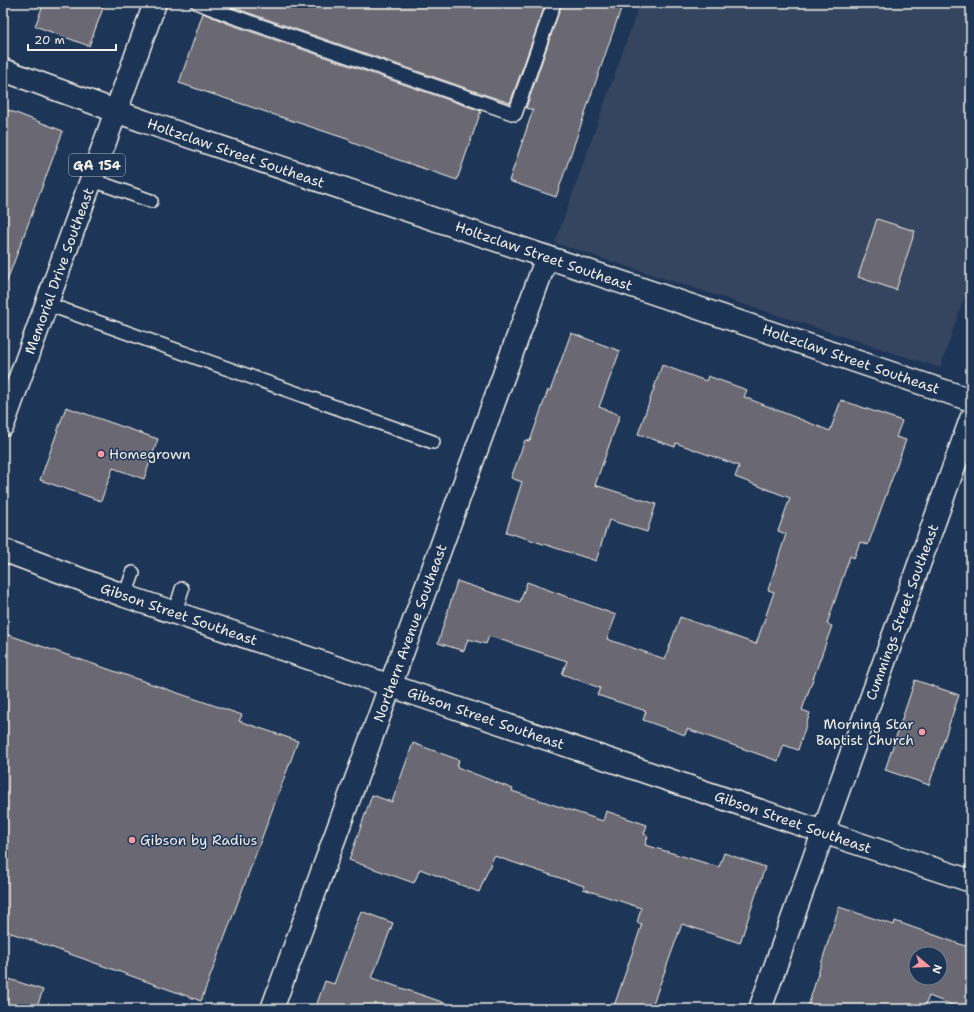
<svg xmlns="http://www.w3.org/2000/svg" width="974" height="1012" viewBox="0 0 974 1012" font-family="'Shantell Sans',sans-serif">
	<rect width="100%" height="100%" fill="#1d3557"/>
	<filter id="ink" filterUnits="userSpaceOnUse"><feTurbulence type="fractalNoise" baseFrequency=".025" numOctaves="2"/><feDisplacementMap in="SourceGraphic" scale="8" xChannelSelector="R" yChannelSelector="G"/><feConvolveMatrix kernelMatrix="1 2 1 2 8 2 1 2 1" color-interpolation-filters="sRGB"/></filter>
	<g filter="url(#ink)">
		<polygon fill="#34455f" points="640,3 971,3 971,278 940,368 555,243"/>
		<g fill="#6a6973" stroke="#f4f1e8" fill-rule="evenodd">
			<polygon points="44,3 105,3 89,46 35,26"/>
			<polygon points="220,3 546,3 510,103 486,95"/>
			<polygon points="562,3 623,3 556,197 509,181 533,110 526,108"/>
			<polygon points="203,13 229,24 481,111 457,180 390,157 350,142 350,140 179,83"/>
			<polygon points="3,108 63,131 5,286 3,285"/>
			<polygon points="877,219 915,231 896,290 858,277"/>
			<polygon points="571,333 620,351 599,407 620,415 595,485 656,504 647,532 609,520 596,561 506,532 522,482 511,478 525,440 530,441 548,390 550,391"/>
			<polygon points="662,365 706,381 708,376 747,390 744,397 830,431 841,400 902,421 896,437 906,440 868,545 860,542 854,558 850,556 827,624 832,626 802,710 810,713 798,750 784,745 778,761 687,729 685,735 643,720 646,711 597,695 600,688 562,674 567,661 489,636 486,644 468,639 464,651 438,643 457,581 520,602 527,582 616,615 607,639 665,659 680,617 756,644 774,592 768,590 786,534 778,531 790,498 735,477 739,466 676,443 675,447 638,434"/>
			<polygon points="66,407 158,439 144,479 113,468 101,501 40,480"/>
			<polygon points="3,633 242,715 239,721 298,741 201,1001 3,930"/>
			<polygon points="915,680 959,695 929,785 885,770"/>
			<polygon points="413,743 459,760 457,767 513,789 512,791 603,821 606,811 647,825 644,834 648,836 645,845 719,867 724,853 765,867 740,943 682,924 651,1009 613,1009 642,924 637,923 641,908 583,889 584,886 494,856 479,892 420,869 414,883 349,860 372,795 392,802"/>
			<path d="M839 907 894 925 895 921 971 948V1009H962L929 996 924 1009H807ZM916 954H940V978H916Z"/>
			<polygon points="361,911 393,923 372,978 451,1005 450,1009 315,1009 325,981 334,984"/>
			<polygon points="3,977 43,990 36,1009 3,1009"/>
		</g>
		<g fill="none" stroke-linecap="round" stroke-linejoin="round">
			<defs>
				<g id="lane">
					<polyline points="198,3 232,16 515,114 554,3"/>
					<polyline points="92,180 151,201"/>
					<polyline points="47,304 433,442"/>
					<polyline points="125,596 133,573"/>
					<polyline points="175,612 182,589"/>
				</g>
				<g id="street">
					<polyline points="3,70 146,122 971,400"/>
					<polyline points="3,550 125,596 823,832 971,881"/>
					<polyline points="272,1009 547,257"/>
					<polyline points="760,1009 971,419"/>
				</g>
				<polyline id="primary" points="3,425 155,3"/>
			</defs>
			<use href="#lane" stroke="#f4f1e8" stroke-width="16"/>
			<use href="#street" stroke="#f4f1e8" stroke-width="25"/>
			<use href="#primary" stroke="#f4f1e8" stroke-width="25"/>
			<use href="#lane" stroke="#1d3557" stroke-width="13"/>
			<use href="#street" stroke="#1d3557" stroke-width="22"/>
			<use href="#primary" stroke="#1d3557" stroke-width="22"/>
		</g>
	</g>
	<g fill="#ff9aa2" stroke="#1d3557" stroke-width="1.5">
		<circle cx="101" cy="454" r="4"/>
		<circle cx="922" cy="732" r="4"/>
		<circle cx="132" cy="840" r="4"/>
	</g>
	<g text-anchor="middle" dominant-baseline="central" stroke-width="3" stroke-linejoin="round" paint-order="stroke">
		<rect fill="#1d3557" stroke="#b4b9bc" stroke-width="1" x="69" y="154" width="56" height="22" rx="3"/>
		<g font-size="13" font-weight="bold" fill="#f4f1e8">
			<text x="97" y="165">GA 154</text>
		</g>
		<g font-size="14" fill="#f4f1e8" stroke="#1d3557">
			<text transform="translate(236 153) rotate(19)">Holtzclaw Street Southeast</text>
			<text transform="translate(544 256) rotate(19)">Holtzclaw Street Southeast</text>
			<text transform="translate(59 271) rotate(-70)">Memorial Drive Southeast</text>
			<text transform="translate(851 359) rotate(19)">Holtzclaw Street Southeast</text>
			<text transform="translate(902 612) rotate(-70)">Cummings Street Southeast</text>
			<text transform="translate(179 614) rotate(19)">Gibson Street Southeast</text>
			<text transform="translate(410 633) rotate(-70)">Northern Avenue Southeast</text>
			<text transform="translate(486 718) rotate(19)">Gibson Street Southeast</text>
			<text transform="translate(793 822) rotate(19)">Gibson Street Southeast</text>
		</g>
		<g font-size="14" fill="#f4f1e8" stroke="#1d3557" text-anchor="start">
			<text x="109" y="454">Homegrown</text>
			<text x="914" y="724" text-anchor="end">Morning Star<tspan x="914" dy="16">Baptist Church</tspan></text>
			<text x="140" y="840">Gibson by Radius</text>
		</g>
	</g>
	<rect width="974" height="1012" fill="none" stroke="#1d3557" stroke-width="16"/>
	<rect x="8" y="8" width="958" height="996" fill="none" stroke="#f4f1e8" stroke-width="1.5" filter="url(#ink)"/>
	<g transform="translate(928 966) rotate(109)"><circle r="19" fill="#1d3557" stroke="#738091"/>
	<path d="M0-3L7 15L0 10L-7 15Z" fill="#ff9aa2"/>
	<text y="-6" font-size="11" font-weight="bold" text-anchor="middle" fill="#f4f1e8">N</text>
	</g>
	<path d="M28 44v6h88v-6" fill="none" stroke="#f4f1e8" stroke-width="2"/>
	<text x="34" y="44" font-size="12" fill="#f4f1e8" stroke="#1d3557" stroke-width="3" paint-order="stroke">20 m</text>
</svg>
